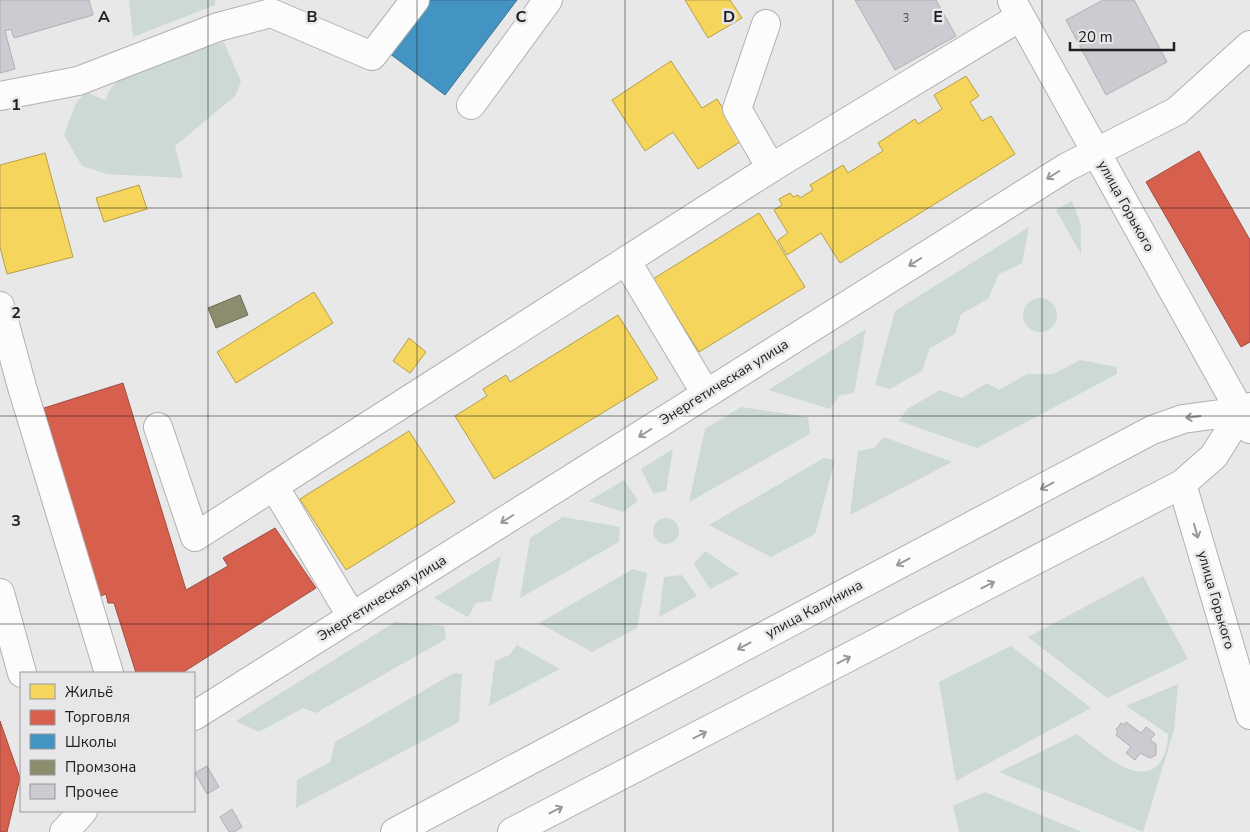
<svg xmlns="http://www.w3.org/2000/svg" width="1250" height="832" viewBox="0 0 1250 832" font-family="'Nunito Sans',sans-serif">
	<rect width="100%" height="100%" fill="#e8e8e8"/>
	<g fill="#ccdad3">
		<polygon points="129,0 215,0 215,5 133,37"/>
		<path d="M224 42 241 82 235 96 175 146 183 178 107 174 82 166 64 135 76 103 86 92 105 100C107 96 109 90 112 87 135 64 193 49 224 42Z"/>
		<polygon points="1072,201 1081,224 1081,254 1056,210"/>
		<polygon points="1029,227 1022,263 999,274 988,299 961,314 955,334 930,348 922,371 890,389 875,385 895,311"/>
		<circle cx="1040" cy="315" r="17"/>
		<polygon points="866,329 854,393 840,395 830,409 768,390"/>
		<polygon points="1080,360 1117,367 1117,374 977,448 899,421 907,409 940,390 962,398 987,383 999,390 1027,374 1053,374"/>
		<polygon points="741,407 808,417 810,434 689,502 705,429"/>
		<polygon points="884,437 952,462 850,515 858,451 874,448"/>
		<polygon points="673,449 666,491 653,493 641,469"/>
		<polygon points="824,458 835,460 815,534 771,557 709,525"/>
		<polygon points="624,480 638,501 623,512 589,501"/>
		<polygon points="563,517 620,527 619,542 520,598 530,538"/>
		<circle cx="666" cy="531" r="13"/>
		<polygon points="705,551 739,574 710,589 694,564"/>
		<polygon points="501,556 491,601 476,603 468,617 434,598"/>
		<polygon points="633,569 647,573 637,628 592,652 539,623"/>
		<polygon points="682,575 697,596 659,617 664,577"/>
		<polygon points="1143,576 1188,659 1107,698 1028,637"/>
		<polygon points="395,622 444,626 446,639 316,713 303,708 259,732 236,721"/>
		<polygon points="517,645 560,669 489,706 495,661 509,655"/>
		<polygon points="1011,646 1091,708 956,781 939,682"/>
		<polygon points="454,673 462,674 459,722 296,808 297,780 330,762 335,742"/>
		<path d="M1178 684 1174 730 1143 832 999 772 1077 734C1096 748 1135 786 1157 766 1165 758 1168 745 1168 734L1126 706Z"/>
		<polygon points="985,792 1082,832 959,832 953,806"/>
	</g>
	<g fill="#f6d55c" stroke="#b69f4a">
		<polygon points="685,0 730,0 742,18 708,38"/>
		<polygon points="671,61 702,108 717,99 743,140 698,169 673,132 645,151 612,100"/>
		<polygon points="966,76 979,96 970,102 982,121 991,116 1015,154 840,263 821,233 787,255 778,240 788,233 774,210 782,205 779,199 790,193 793,197 798,195 800,198 813,190 810,185 843,165 848,173 883,151 878,143 915,119 918,124 942,109 934,95"/>
		<polygon points="45,153 73,257 7,274 0,247 0,165"/>
		<polygon points="139,185 147,209 104,222 96,198"/>
		<polygon points="759,213 805,287 699,352 653,279"/>
		<polygon points="314,292 333,323 236,383 217,352"/>
		<polygon points="618,315 658,379 494,479 455,416 487,396 483,389 506,375 510,382"/>
		<polygon points="409,338 426,352 410,373 393,361"/>
		<polygon points="409,431 455,502 346,570 300,499"/>
	</g>
	<g fill="#d6604d" stroke="#9f4d40">
		<polygon points="1199,151 1250,240 1250,342 1241,347 1146,182"/>
		<polygon points="123,383 186,590 228,566 223,558 275,528 316,588 182,673 136,673 114,603 108,603 106,594 98,597 44,408"/>
		<polygon points="0,721 20,778 7,832 0,832"/>
	</g>
	<polygon fill="#4393c3" stroke="#387092" points="430,0 517,0 445,95 389,53"/>
	<polygon fill="#8c8c6e" stroke="#6c6c57" points="240,295 248,315 216,328 208,308"/>
	<g fill="#cbcbd1" stroke="#b0b0b1">
		<polygon points="0,0 89,0 93,15 14,38 11,29 5,31 15,69 0,73"/>
		<polygon points="855,0 936,0 956,36 895,70"/>
		<polygon points="1103,0 1134,0 1167,62 1106,95 1066,20"/>
		<polygon points="1126,722 1141,733 1146,727 1155,734 1150,740 1156,744 1156,755 1150,758 1140,753 1135,760 1126,753 1131,747 1116,735 1118,732 1116,730 1121,723 1124,725"/>
		<polygon points="207,766 219,787 207,794 195,773"/>
		<polygon points="232,809 242,827 234,832 229,832 220,817"/>
	</g>
	<g fill="none" stroke-linecap="round" stroke-linejoin="round">
		<defs>
			<g id="minor">
				<polyline points="1012,1 1250,429"/>
				<polyline points="766,24 737,109 771,168"/>
				<polyline points="0,96 78,81 218,27 271,13 372,56 415,0"/>
				<polyline points="471,105 548,0"/>
				<polyline points="627,262 706,394"/>
				<polyline points="0,306 22,387 109,673"/>
				<polyline points="158,427 195,537 274,486 352,617"/>
				<polyline points="274,486 771,168 1020,17"/>
				<polyline points="0,593 22,673"/>
				<polyline points="194,716 1067,167 1177,111 1250,45"/>
				<polyline points="64,832 83,811"/>
			</g>
			<g id="major">
				<polyline points="1182,484 1250,715"/>
				<polyline points="395,832 1152,430 1183,419 1242,411 1250,407"/>
				<polyline points="512,832 1182,484 1214,456 1242,411"/>
			</g>
		</defs>
		<use href="#minor" stroke="#b1b1b2" stroke-width="30"/>
		<use href="#major" stroke="#b1b1b2" stroke-width="30"/>
		<use href="#minor" stroke="#fcfcfc" stroke-width="28"/>
		<use href="#major" stroke="#fcfcfc" stroke-width="28"/>
	</g>
	<defs><path id="oneway-shaft" d="M-6 0H5M1.5-3L5.5 0L1.5 3" fill="none" stroke-width="1.6" stroke-linecap="round" stroke-linejoin="round" transform="scale(1.25)"/></defs>
	<g stroke="#999">
		<use href="#oneway-shaft" transform="translate(1053 175) rotate(148)"/>
		<use href="#oneway-shaft" transform="translate(915 262) rotate(148)"/>
		<use href="#oneway-shaft" transform="translate(1193 417) rotate(173)"/>
		<use href="#oneway-shaft" transform="translate(645 433) rotate(148)"/>
		<use href="#oneway-shaft" transform="translate(1047 486) rotate(152)"/>
		<use href="#oneway-shaft" transform="translate(507 519) rotate(148)"/>
		<use href="#oneway-shaft" transform="translate(1196 531) rotate(74)"/>
		<use href="#oneway-shaft" transform="translate(903 562) rotate(152)"/>
		<use href="#oneway-shaft" transform="translate(988 585) rotate(-27)"/>
		<use href="#oneway-shaft" transform="translate(744 646) rotate(152)"/>
		<use href="#oneway-shaft" transform="translate(844 660) rotate(-27)"/>
		<use href="#oneway-shaft" transform="translate(700 735) rotate(-27)"/>
		<use href="#oneway-shaft" transform="translate(556 810) rotate(-27)"/>
	</g>
	<path fill="none" stroke="#202021" stroke-width="1" stroke-opacity="0.55" d="M208 0V832M417 0V832M625 0V832M833 0V832M1042 0V832M0 208H1250M0 416H1250M0 624H1250"/>
	<g text-anchor="middle" dominant-baseline="central" stroke-width="5" stroke-linejoin="round" paint-order="stroke">
		<g font-size="11" fill="#4b4b4d">
			<text x="906" y="18">3</text>
		</g>
		<g font-size="14" fill="#202021" stroke="#e7e7e9">
			<text transform="translate(1126 206) rotate(61)">улица Горького</text>
			<text transform="translate(724 382) rotate(-32)">Энергетическая улица</text>
			<text transform="translate(382 598) rotate(-32)">Энергетическая улица</text>
			<text transform="translate(1216 600) rotate(74)">улица Горького</text>
			<text transform="translate(814 609) rotate(-28)">улица Калинина</text>
		</g>
	</g>
	<g font-size="16" text-anchor="middle" font-weight="bold" fill="#202021" stroke="#e7e7e9" stroke-width="5" stroke-linejoin="round" paint-order="stroke">
		<text x="104" y="22">A</text>
		<text x="312" y="22">B</text>
		<text x="521" y="22">C</text>
		<text x="729" y="22">D</text>
		<text x="938" y="22">E</text>
		<text x="16" y="110">1</text>
		<text x="16" y="318">2</text>
		<text x="16" y="526">3</text>
	</g>
	<rect x="20" y="672" width="175" height="140" fill="#e7e7e9" stroke="#979799"/>
	<rect x="30" y="684" width="25" height="15" fill="#f6d55c" stroke="#979799"/>
	<text x="65" y="697" font-size="15" fill="#202021">Жильё</text>
	<rect x="30" y="710" width="25" height="15" fill="#d6604d" stroke="#979799"/>
	<text x="65" y="722" font-size="15" fill="#202021">Торговля</text>
	<rect x="30" y="734" width="25" height="15" fill="#4393c3" stroke="#979799"/>
	<text x="65" y="747" font-size="15" fill="#202021">Школы</text>
	<rect x="30" y="760" width="25" height="15" fill="#8c8c6e" stroke="#979799"/>
	<text x="65" y="772" font-size="15" fill="#202021">Промзона</text>
	<rect x="30" y="784" width="25" height="15" fill="#cbcbd1" stroke="#979799"/>
	<text x="65" y="797" font-size="15" fill="#202021">Прочее</text>
	<path d="M1070 42v8h104v-8" fill="none" stroke="#202021" stroke-width="2.5"/>
	<text x="1078" y="42" font-size="15" fill="#202021" stroke="#e7e7e9" stroke-width="4" paint-order="stroke">20 m</text>
</svg>
